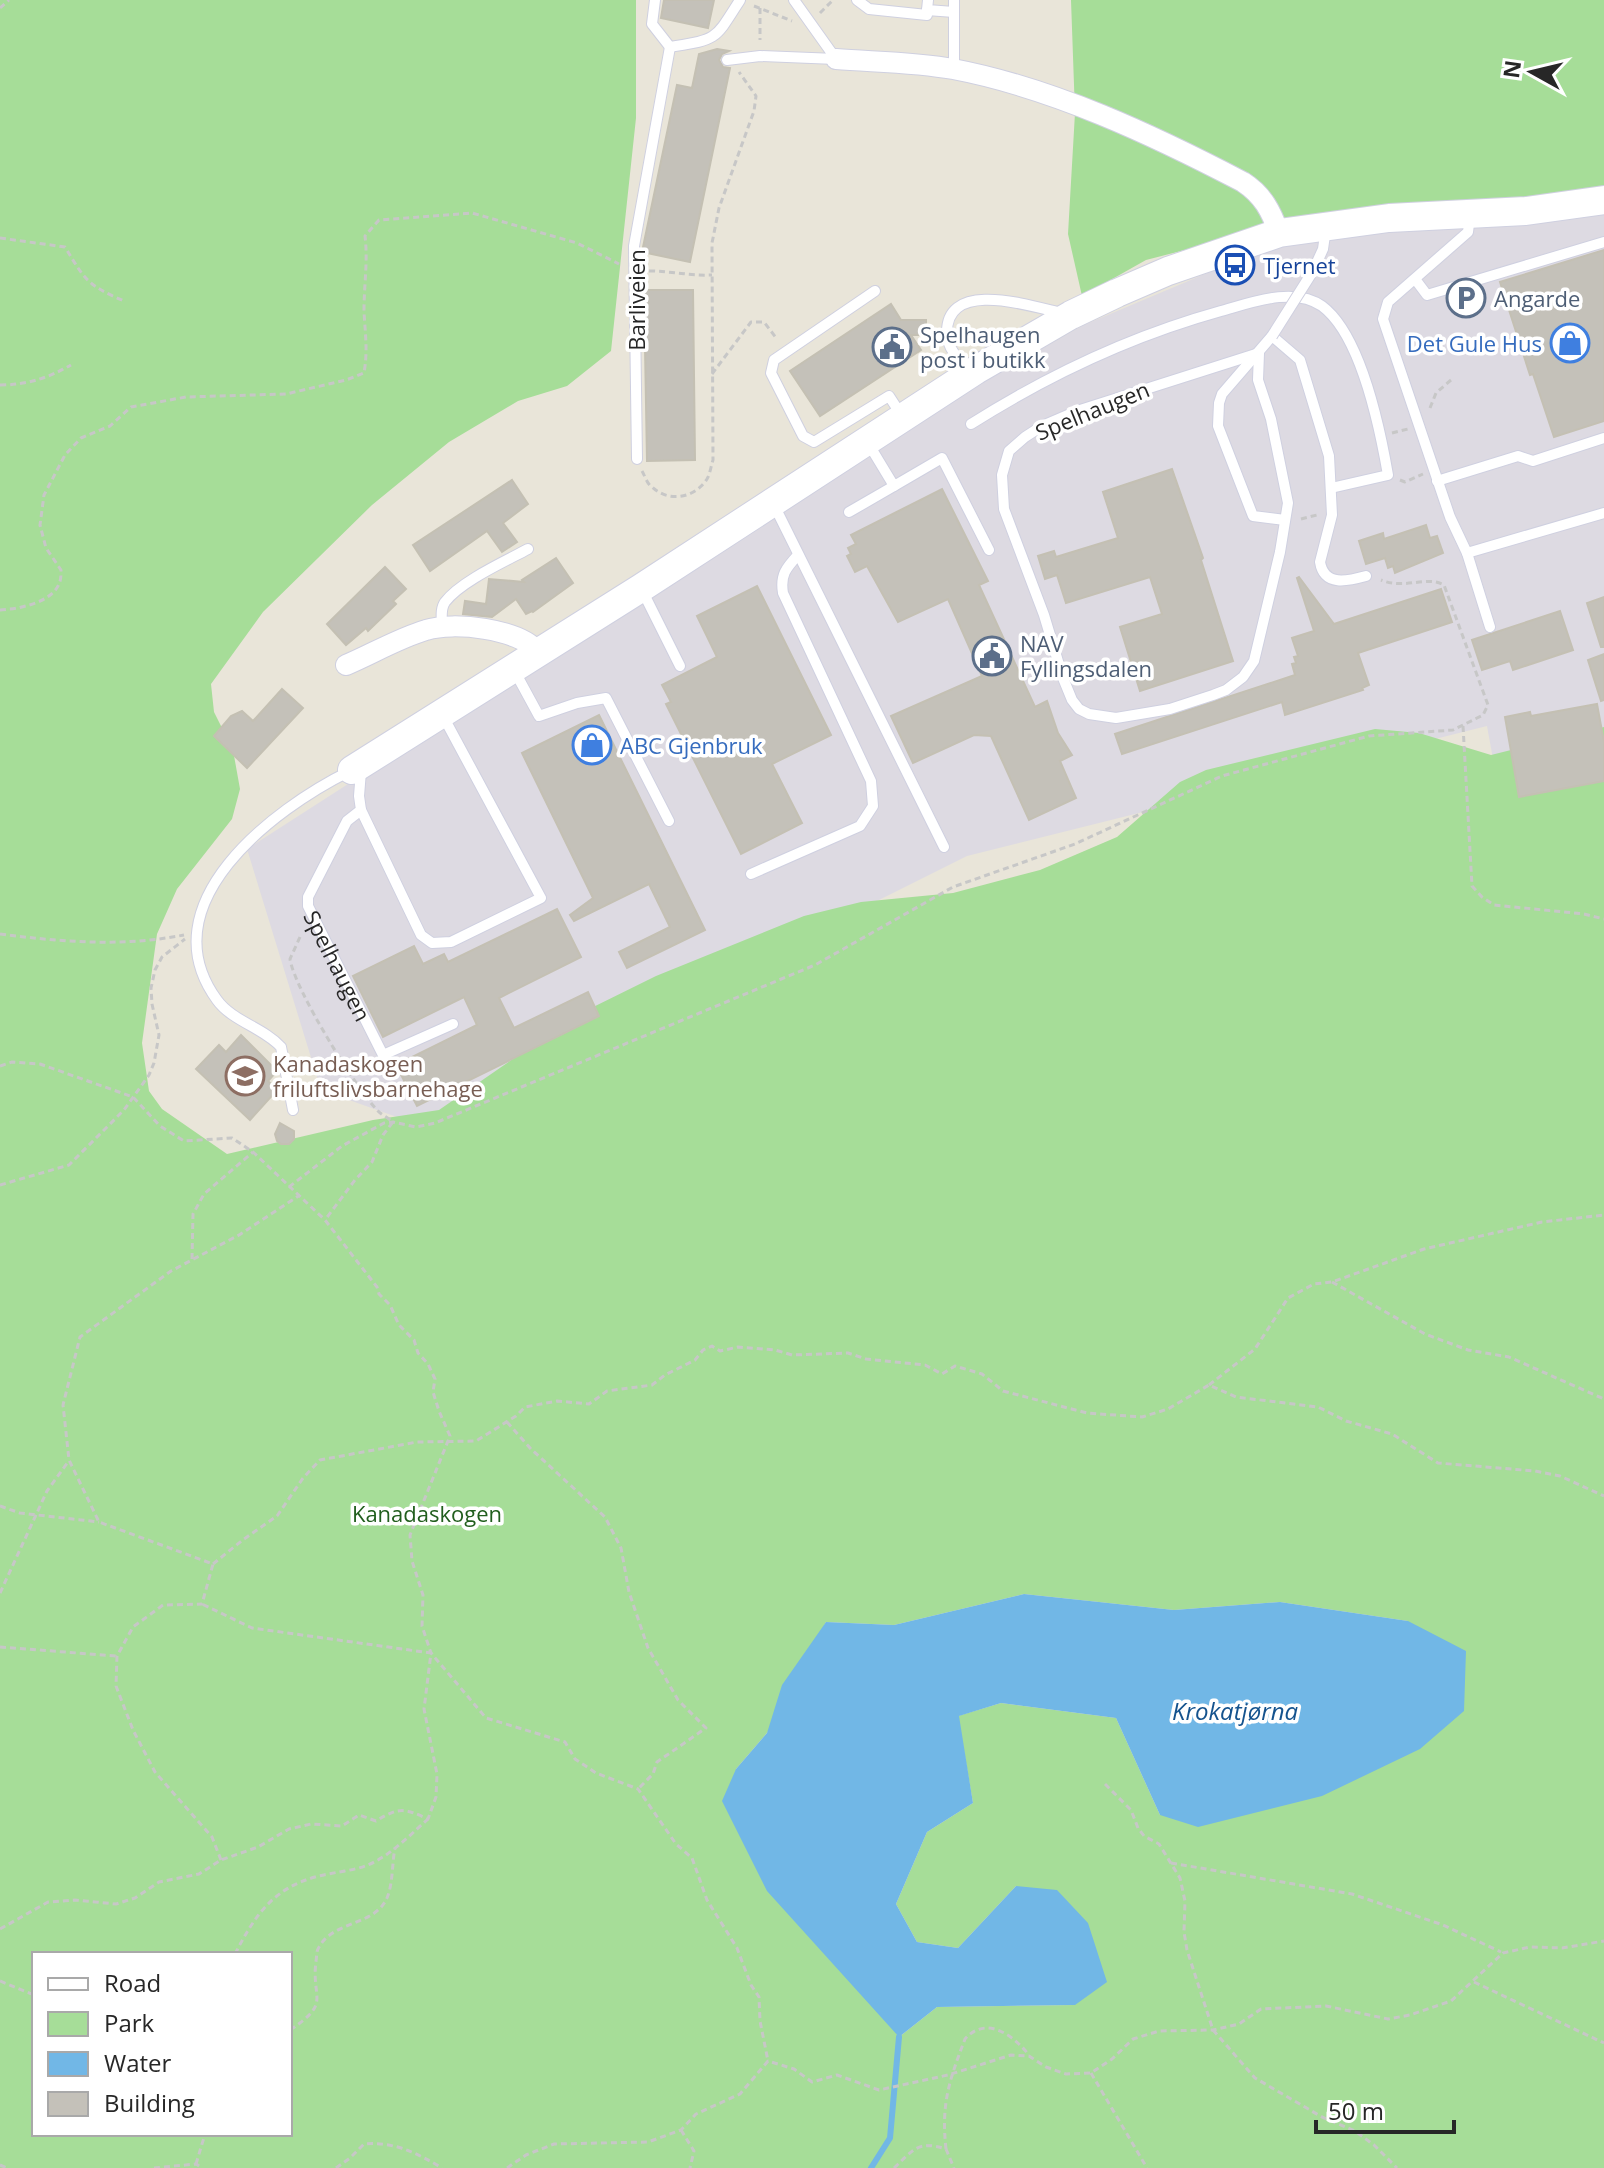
<svg xmlns="http://www.w3.org/2000/svg" width="1604" height="2168" viewBox="0 0 1604 2168" font-family="'Open Sans',sans-serif">
	<rect width="100%" height="100%" fill="#e9e5d9"/>
	<polygon fill="#dddae2" points="1604,212 1604,846 1506,830 1487,726 967,856 425,1127 321,1090 247,849 894,433 1084,325 1307,231"/>
	<g fill="#a6dd98" fill-rule="evenodd">
		<path d="M0 0H636V118L611 351 567 386 518 401 449 442 372 505 263 612 211 684 214 712 233 750 240 789 232 819 177 889 157 934 142 1043 149 1091 162 1109 227 1154 373 1120 439 1110 575 1016 656 976 804 916 861 902 953 893 1040 870 1117 837 1180 782 1206 770 1375 729 1419 733 1491 755 1604 727V2168H0ZM1024 1594 1174 1610 1280 1602 1408 1621 1160 1815 1116 1718 1001 1703 958 1716 973 1803 927 1832 896 1904 917 1942 958 1948 1016 1886 1075 2005 937 2007 899 2037 736 1769 767 1733 826 1622 894 1625ZM34 1954H290V2134H34Z"/>
		<polygon points="1071,0 1604,0 1604,195 1301,220 1146,260 1082,296 1068,234 1075,113"/>
	</g>
	<polygon fill="#71b7e6" points="1024,1594 1174,1610 1280,1602 1408,1621 1466,1651 1464,1711 1420,1749 1322,1796 1198,1827 1160,1815 1116,1718 1001,1703 959,1716 973,1803 927,1832 896,1904 917,1942 958,1948 1016,1886 1057,1890 1088,1923 1107,1982 1075,2005 937,2007 899,2037 767,1891 722,1801 736,1769 767,1733 782,1685 826,1622 894,1625"/>
	<g fill="none" stroke-linecap="round" stroke-linejoin="round">
		<polyline stroke="#71b7e6" stroke-width="6" points="871,2168 890,2138 899,2037"/>
	</g>
	<g fill="#c4c1b9" stroke="#c4c0b3" stroke-width="2">
		<polygon points="664,0 714,0 708,28 661,18"/>
		<polygon points="717,49 729,51 722,54 719,60 723,67 730,68 690,262 642,252 677,85 692,88 699,54"/>
		<polygon points="1604,250 1604,421 1554,437 1533,374 1530,375 1500,282"/>
		<polygon points="644,290 693,290 695,460 647,461"/>
		<polygon points="891,304 901,320 926,320 926,335 911,335 921,350 820,416 790,371"/>
		<polygon points="1172,469 1203,558 1201,560 1233,661 1140,691 1120,627 1162,614 1150,577 1066,603 1057,575 1045,579 1038,556 1054,551 1056,557 1118,538 1103,492"/>
		<polygon points="512,480 528,504 503,523 517,542 502,552 487,531 430,571 413,545"/>
		<polygon points="942,489 988,581 979,585 1035,707 1047,701 1058,733 1072,755 1060,761 1076,798 1029,820 991,736 974,735 913,763 891,716 982,676 948,599 898,622 867,566 855,572 847,556 851,554 848,548 856,544 851,535"/>
		<polygon points="1426,525 1430,538 1437,536 1443,553 1395,573 1393,566 1388,568 1385,558 1366,564 1359,541 1383,533 1384,539"/>
		<polygon points="556,558 573,583 533,612 532,611 526,614 516,599 492,617 463,614 465,601 486,604 489,579 524,582 522,580"/>
		<polygon points="385,567 406,589 393,601 396,604 368,631 366,628 346,645 327,624"/>
		<polygon points="1299,577 1334,624 1441,589 1452,622 1358,653 1369,685 1362,688 1363,690 1285,715 1282,702 1122,754 1115,734 1295,675 1292,664 1296,663 1294,657 1298,656 1292,638 1314,631 1297,578"/>
		<polygon points="757,586 831,735 772,764 802,823 741,854 666,704 671,702 662,685 717,657 697,616"/>
		<polygon points="1604,597 1604,647 1601,647 1587,603"/>
		<polygon points="1560,611 1573,650 1513,670 1510,661 1482,670 1472,640"/>
		<polygon points="1604,654 1604,700 1601,701 1588,660"/>
		<polygon points="282,689 303,708 247,768 214,736 231,716 242,711 253,721"/>
		<polygon points="1597,704 1604,742 1604,781 1519,797 1505,717 1530,712 1531,716"/>
		<polygon points="599,715 705,930 627,968 619,952 670,927 649,884 574,921 570,915 593,898 522,753"/>
		<polygon points="557,909 581,957 499,998 514,1028 588,992 599,1016 417,1106 396,1065 477,1025 464,997 383,1037 353,976 414,946 423,964 444,954 448,962"/>
		<polygon points="241,1035 277,1071 268,1081 277,1090 250,1120 196,1069 219,1045 226,1052"/>
		<polygon points="280,1123 294,1131 294,1139 289,1144 281,1144 277,1141 275,1134"/>
	</g>
	<g fill="none" stroke-linecap="round" stroke-linejoin="round">
		<defs>
			<g id="lane">
				<polyline points="655,0 652,24 670,47"/>
				<polyline points="857,0 869,9 927,15 927,10"/>
				<polyline points="928,0 927,10 954,12"/>
				<path d="M670 47C718 39 714 41 740 0"/>
				<polyline points="727,60 760,56 836,59 794,0"/>
				<polyline points="954,69 954,0"/>
				<polyline points="1470,216 1468,232 1388,302 1383,319 1450,517 1467,553 1490,627"/>
				<polyline points="1313,271 1323,249 1326,228"/>
				<polyline points="1415,279 1427,295 1604,242"/>
				<polyline points="875,291 774,360 771,373 803,436 814,442 889,396 902,416"/>
				<polygon points="1259,353 1258,380 1271,419 1288,503 1280,552 1254,661 1243,677 1226,690 1213,695 1170,709 1116,718 1089,714 1079,709 1072,700 1063,678 1044,615 1004,509 1002,475 1009,451 1025,437 1042,426 1077,411"/>
				<path d="M971 368C958 360 948 350 947 334 945 278 1031 306 1061 313"/>
				<path d="M971 424C1050 374 1131 336 1221 311 1250 303 1294 286 1322 306 1361 335 1380 429 1388 475L1331 488"/>
				<polyline points="868,443 894,486 942,458 989,550"/>
				<polyline points="637,459 634,246 670,47"/>
				<polyline points="1437,481 1518,456 1533,461 1604,438"/>
				<polyline points="774,505 944,847"/>
				<polyline points="849,512 894,486"/>
				<path d="M1285 520 1253 516 1218 426 1219 403 1222 394 1272 336 1300 360 1329 456 1332 515 1320 562C1324 587 1348 581 1366 576"/>
				<polyline points="1467,553 1604,513"/>
				<polyline points="642,590 680,666"/>
				<path d="M442 627C442 619 440 609 445 602 461 581 506 561 528 549"/>
				<polyline points="514,670 539,716 577,703 606,698 669,821"/>
				<path id="s1" d="M361 771 359 796 361 810 347 821 308 897V906L383 1055 453 1024"/>
				<polyline points="361,810 421,935 432,943 451,942 541,898 443,716"/>
				<path d="M751 874 860 826 873 806 871 781 783 593C780 575 786 568 798 555"/>
				<path d="M293 1110 281 1047C264 1028 232 1021 217 1000 147 904 273 809 350 771"/>
			</g>
			<g id="street">
				<path d="M836 59C875 62 915 62 953 69 1053 88 1153 135 1243 182 1263 195 1271 211 1279 233"/>
				<path d="M346 665C372 654 399 638 426 630 453 621 519 629 537 651"/>
			</g>
			<polyline id="secondary" points="352,770 641,588 976,370 1071,315 1117,293 1168,271 1279,233 1389,218 1526,211 1604,200"/>
		</defs>
		<use href="#lane" stroke="#cfd0e0" stroke-width="12"/>
		<use href="#street" stroke="#cfd0e0" stroke-width="22"/>
		<use href="#secondary" stroke="#cfd0e0" stroke-width="30"/>
		<g stroke="#c7c7c7" stroke-width="3" stroke-dasharray="6 4" stroke-linecap="butt">
			<polyline points="754,6 792,21"/>
			<polyline points="0,8 9,0"/>
			<polyline points="760,8 760,40"/>
			<polyline points="820,13 833,0"/>
			<path d="M0 238 65 247C85 280 87 285 124 301"/>
			<path d="M649 271C671 271 690 276 712 275"/>
			<polyline points="712,374 751,322 764,322 777,339"/>
			<path d="M0 385C27 385 48 378 71 365"/>
			<polyline points="1430,408 1436,393 1451,380"/>
			<polyline points="1392,433 1408,429"/>
			<path d="M642 471C645 476 647 484 652 487 669 503 695 498 707 479 710 474 711 466 713 460L712 243 719 208 754 111 756 96 739 72"/>
			<polyline points="1400,480 1405,482 1423,474"/>
			<polyline points="1301,519 1317,515"/>
			<path d="M0 610C18 609 51 603 59 584 61 580 61 575 61 570L46 548 40 525 44 495 65 455 81 438 110 426 131 407 186 397 286 394 346 380 364 373C368 351 365 332 364 311 364 285 368 261 365 236L379 220 472 213 577 243 619 264"/>
			<polyline points="1463,726 1472,886 1482,897 1494,905 1584,914 1604,919"/>
			<path d="M0 934C62 942 122 947 184 935"/>
			<path d="M300 937 290 959C294 988 356 1089 378 1111 382 1115 388 1118 393 1122L383 1135 372 1162 355 1180 325 1220"/>
			<polyline points="0,1066 12,1062 40,1064 133,1097 160,1126 184,1141 232,1138 253,1152 325,1220 377,1287 379,1294 390,1305 399,1325 414,1340 418,1353 428,1364 435,1379 433,1392 439,1411 450,1436 410,1535 412,1561 423,1595 422,1626 431,1653 486,1718 565,1742 575,1759 596,1773 638,1789 676,1844 692,1858 707,1900 737,1948 751,1985 759,1997 760,2021 768,2061"/>
			<polyline points="0,1185 69,1165 124,1110 149,1075 154,1063 159,1035 152,1004 151,988 155,970 162,957 185,939"/>
			<path d="M289 1187 342 1146 384 1123 393 1122 416 1127 435 1123 815 965 953 887 1075 844 1222 776 1369 736 1453 730 1483 715 1488 705 1444 585C1427 575 1405 590 1381 580"/>
			<polyline points="192,1259 193,1214 204,1194 253,1152"/>
			<polyline points="1332,1282 1425,1334 1468,1350 1509,1357 1604,1399"/>
			<polyline points="1209,1385 1255,1349 1288,1298 1314,1284 1332,1282 1424,1249 1542,1222 1604,1215"/>
			<polyline points="507,1422 531,1449 605,1517 621,1548 629,1592 648,1648 678,1700 706,1728 657,1762 653,1774 638,1789"/>
			<polyline points="0,1506 20,1513 99,1522"/>
			<polyline points="213,1564 244,1539 277,1516 303,1478 320,1460 417,1442 476,1441 516,1416 525,1407 557,1401 589,1404 607,1391 652,1385 665,1375 695,1360 703,1350 712,1346 720,1351 738,1347 775,1350 792,1355 848,1353 866,1359 925,1365 942,1374 955,1366 982,1374 1003,1391 1087,1413 1142,1417 1168,1409 1209,1385 1236,1397 1318,1407 1346,1421 1392,1434 1438,1463 1535,1471 1560,1476 1604,1496"/>
			<polyline points="0,1593 47,1491 68,1462"/>
			<polyline points="0,1647 116,1656"/>
			<polyline points="1105,1784 1131,1810 1138,1828 1144,1836 1159,1844 1180,1878 1185,1901 1184,1932 1187,1950 1213,2030 1255,2078 1322,2117 1355,2131 1374,2145 1397,2168"/>
			<polyline points="221,1860 212,1837 155,1772 133,1730 116,1686 117,1656 133,1627 163,1605 202,1604 213,1564 99,1522 69,1460 63,1405 80,1337 171,1271 239,1235 300,1195"/>
			<polyline points="1171,1863 1352,1894 1443,1925 1501,1952"/>
			<path d="M0 1929 48 1902 75 1900 116 1904 135 1898 159 1882 199 1874 221 1860 258 1847 289 1829 311 1824 342 1826 359 1815 376 1821C399 1807 404 1808 428 1819L436 1797 437 1774 424 1709 431 1653 252 1628 202 1604"/>
			<path d="M235 1954C255 1915 274 1887 319 1876 334 1872 353 1871 368 1865 391 1855 409 1836 428 1819"/>
			<polyline points="0,1981 34,1995"/>
			<polyline points="1474,1982 1604,2043"/>
			<path d="M290 2030C332 2002 311 2000 316 1961 317 1957 316 1953 318 1949 332 1920 374 1927 387 1898 393 1884 392 1863 395 1848"/>
			<polyline points="1091,2073 1147,2168"/>
			<polyline points="681,2130 694,2151 690,2168"/>
			<path d="M946 2149C941 2104 949 2081 965 2039 986 2015 1013 2035 1029 2055"/>
			<polyline points="196,2164 205,2134"/>
			<polyline points="0,2165 7,2168"/>
			<polyline points="154,2168 196,2164 202,2168"/>
			<path d="M336 2168 350 2158 364 2144C393 2141 417 2153 442 2168"/>
			<polyline points="507,2168 526,2155 554,2144 648,2142 681,2130 696,2114 740,2094 768,2061 794,2069 812,2082 837,2075 879,2090 948,2075 1011,2055 1029,2056 1046,2067 1066,2074 1091,2073 1112,2059 1133,2039 1159,2031 1213,2030 1239,2024 1261,2009 1326,2006 1388,2019 1410,2015 1451,2001 1503,1953 1530,1947 1562,1948 1604,1941"/>
			<path d="M894 2168C913 2150 918 2140 946 2149L954 2168"/>
		</g>
		<use href="#lane" stroke="#fff" stroke-width="10"/>
		<use href="#street" stroke="#fff" stroke-width="20"/>
		<use href="#secondary" stroke="#fff" stroke-width="28"/>
		<defs>
			<polyline id="lane-bridge" points="1272,336 1313,271"/>
		</defs>
		<use href="#lane-bridge" stroke="#cfd0e0" stroke-width="12" stroke-linecap="butt"/>
		<use href="#lane-bridge" stroke="#fff" stroke-width="10"/>
	</g>
	<defs>
		<symbol id="bus-ring" viewBox="-11 -11 22 22"><circle r="9.5" fill="#fff" stroke="#1a4fb4" stroke-width="1.5"/><path d="M-5-6H5V4H4V6H2V4H-2V6H-4V4H-5ZM-3.5-4V0h7V-4ZM-3.5 1.2v1.5H-2V1.2ZM2 1.2v1.5H3.5V1.2Z" fill="#1a4fb4"/></symbol>
		<symbol id="parking-ring" viewBox="-11 -11 22 22"><circle r="9.5" fill="#fff" stroke="#5c6f8a" stroke-width="1.5"/><path d="M-3.5-5.5H1a3.5 3.5 0 0 1 0 7H-1V5.5H-3.5ZM-1-3.4V-.6H.8a1.4 1.4 0 0 0 0-2.8Z" fill="#5c6f8a"/></symbol>
		<symbol id="shop-ring" viewBox="-11 -11 22 22"><circle r="9.5" fill="#fff" stroke="#3f7fe0" stroke-width="1.5"/><path d="M-5-2.5h2.3a2.7 3.5 0 0 1 5.4 0H5L5.5 6h-11ZM-1.5-2.5h3a1.5 2.3 0 0 0-3 0Z" fill="#3f7fe0"/></symbol>
		<symbol id="civic-ring" viewBox="-11 -11 22 22"><circle r="9.5" fill="#fff" stroke="#5c6f8a" stroke-width="1.5"/><path d="M-.6-6.5H3V-4.5H.6V-3L4-1V1h2V6H-6V1h2V-1L-.6-3ZM-1.2 2.5V6h2.4V2.5Z" fill="#5c6f8a"/></symbol>
		<symbol id="school-ring" viewBox="-11 -11 22 22"><circle r="9.5" fill="#fff" stroke="#8d6e63" stroke-width="1.5"/><path d="M0-5L7-2L0 1L-7-2ZM-4 1L0 2.5L4 1V4Q0 6-4 4Z" fill="#8d6e63"/></symbol>
	</defs>
	<g fill-rule="evenodd">
		<use href="#bus-ring" x="1213" y="243" width="44" height="44"/>
		<use href="#parking-ring" x="1444" y="276" width="44" height="44"/>
		<use href="#shop-ring" x="1548" y="321" width="44" height="44"/>
		<use href="#civic-ring" x="870" y="325" width="44" height="44"/>
		<use href="#civic-ring" x="970" y="634" width="44" height="44"/>
		<use href="#shop-ring" x="570" y="723" width="44" height="44"/>
		<use href="#school-ring" x="223" y="1054" width="44" height="44"/>
	</g>
	<g text-anchor="middle" dominant-baseline="central" stroke-width="7" stroke-linejoin="round" paint-order="stroke">
		<g font-size="22" fill="#164399" stroke="#fff" text-anchor="start">
			<text x="1263" y="265">Tjernet</text>
		</g>
		<g font-size="22" fill="#4e5e75" stroke="#fff" text-anchor="start">
			<text x="1494" y="298">Angarde</text>
			<text x="920" y="334">Spelhaugen<tspan x="920" dy="25">post i butikk</tspan></text>
			<text x="1020" y="643">NAV<tspan x="1020" dy="25">Fyllingsdalen</tspan></text>
		</g>
		<g font-size="22" fill="#272727" stroke="#fff">
			<text transform="translate(636 300) rotate(-90)">Barliveien</text>
			<text transform="translate(1092 410) rotate(-22)">Spelhaugen</text>
			<text stroke="none"><textPath href="#s1" startOffset="218">Spelhaugen</textPath></text>
		</g>
		<g font-size="22" fill="#366cbe" stroke="#fff" text-anchor="end">
			<text x="1542" y="343">Det Gule Hus</text>
			<text x="620" y="745" text-anchor="start">ABC Gjenbruk</text>
		</g>
		<g font-size="22" fill="#785e54" stroke="#fff" text-anchor="start">
			<text x="273" y="1063">Kanadaskogen<tspan x="273" dy="25">friluftslivsbarnehage</tspan></text>
		</g>
		<g font-size="22" fill="#215e1d" stroke="#fff">
			<text x="427" y="1513">Kanadaskogen</text>
		</g>
		<g font-size="24" font-style="italic" fill="#15538e" stroke="#fff">
			<text x="1235" y="1710">Krokatjørna</text>
		</g>
	</g>
	<rect x="32" y="1952" width="260" height="184" fill="#ffffff" stroke="#a9a9a9" stroke-width="2"/>
	<rect x="48" y="1978" width="40" height="12" fill="#ffffff" stroke="#a9a9a9" stroke-width="2"/>
	<text x="104" y="1992" font-size="24" fill="#272727">Road</text>
	<rect x="48" y="2012" width="40" height="24" fill="#a6dd98" stroke="#a9a9a9" stroke-width="2"/>
	<text x="104" y="2032" font-size="24" fill="#272727">Park</text>
	<rect x="48" y="2052" width="40" height="24" fill="#71b7e6" stroke="#a9a9a9" stroke-width="2"/>
	<text x="104" y="2072" font-size="24" fill="#272727">Water</text>
	<rect x="48" y="2092" width="40" height="24" fill="#c4c1b9" stroke="#a9a9a9" stroke-width="2"/>
	<text x="104" y="2112" font-size="24" fill="#272727">Building</text>
	<g transform="translate(1532 72) rotate(278)" stroke="#ffffff" stroke-width="6" paint-order="stroke">
	<path d="M0-6L14 30L0 20L-14 30Z" fill="#272727"/>
	<text y="-12" font-size="22" font-weight="bold" text-anchor="middle" fill="#272727">N</text>
	</g>
	<path d="M1316 2120v12h138v-12" fill="none" stroke="#272727" stroke-width="4"/>
	<text x="1328" y="2120" font-size="24" fill="#272727" stroke="#ffffff" stroke-width="6" paint-order="stroke">50 m</text>
</svg>
